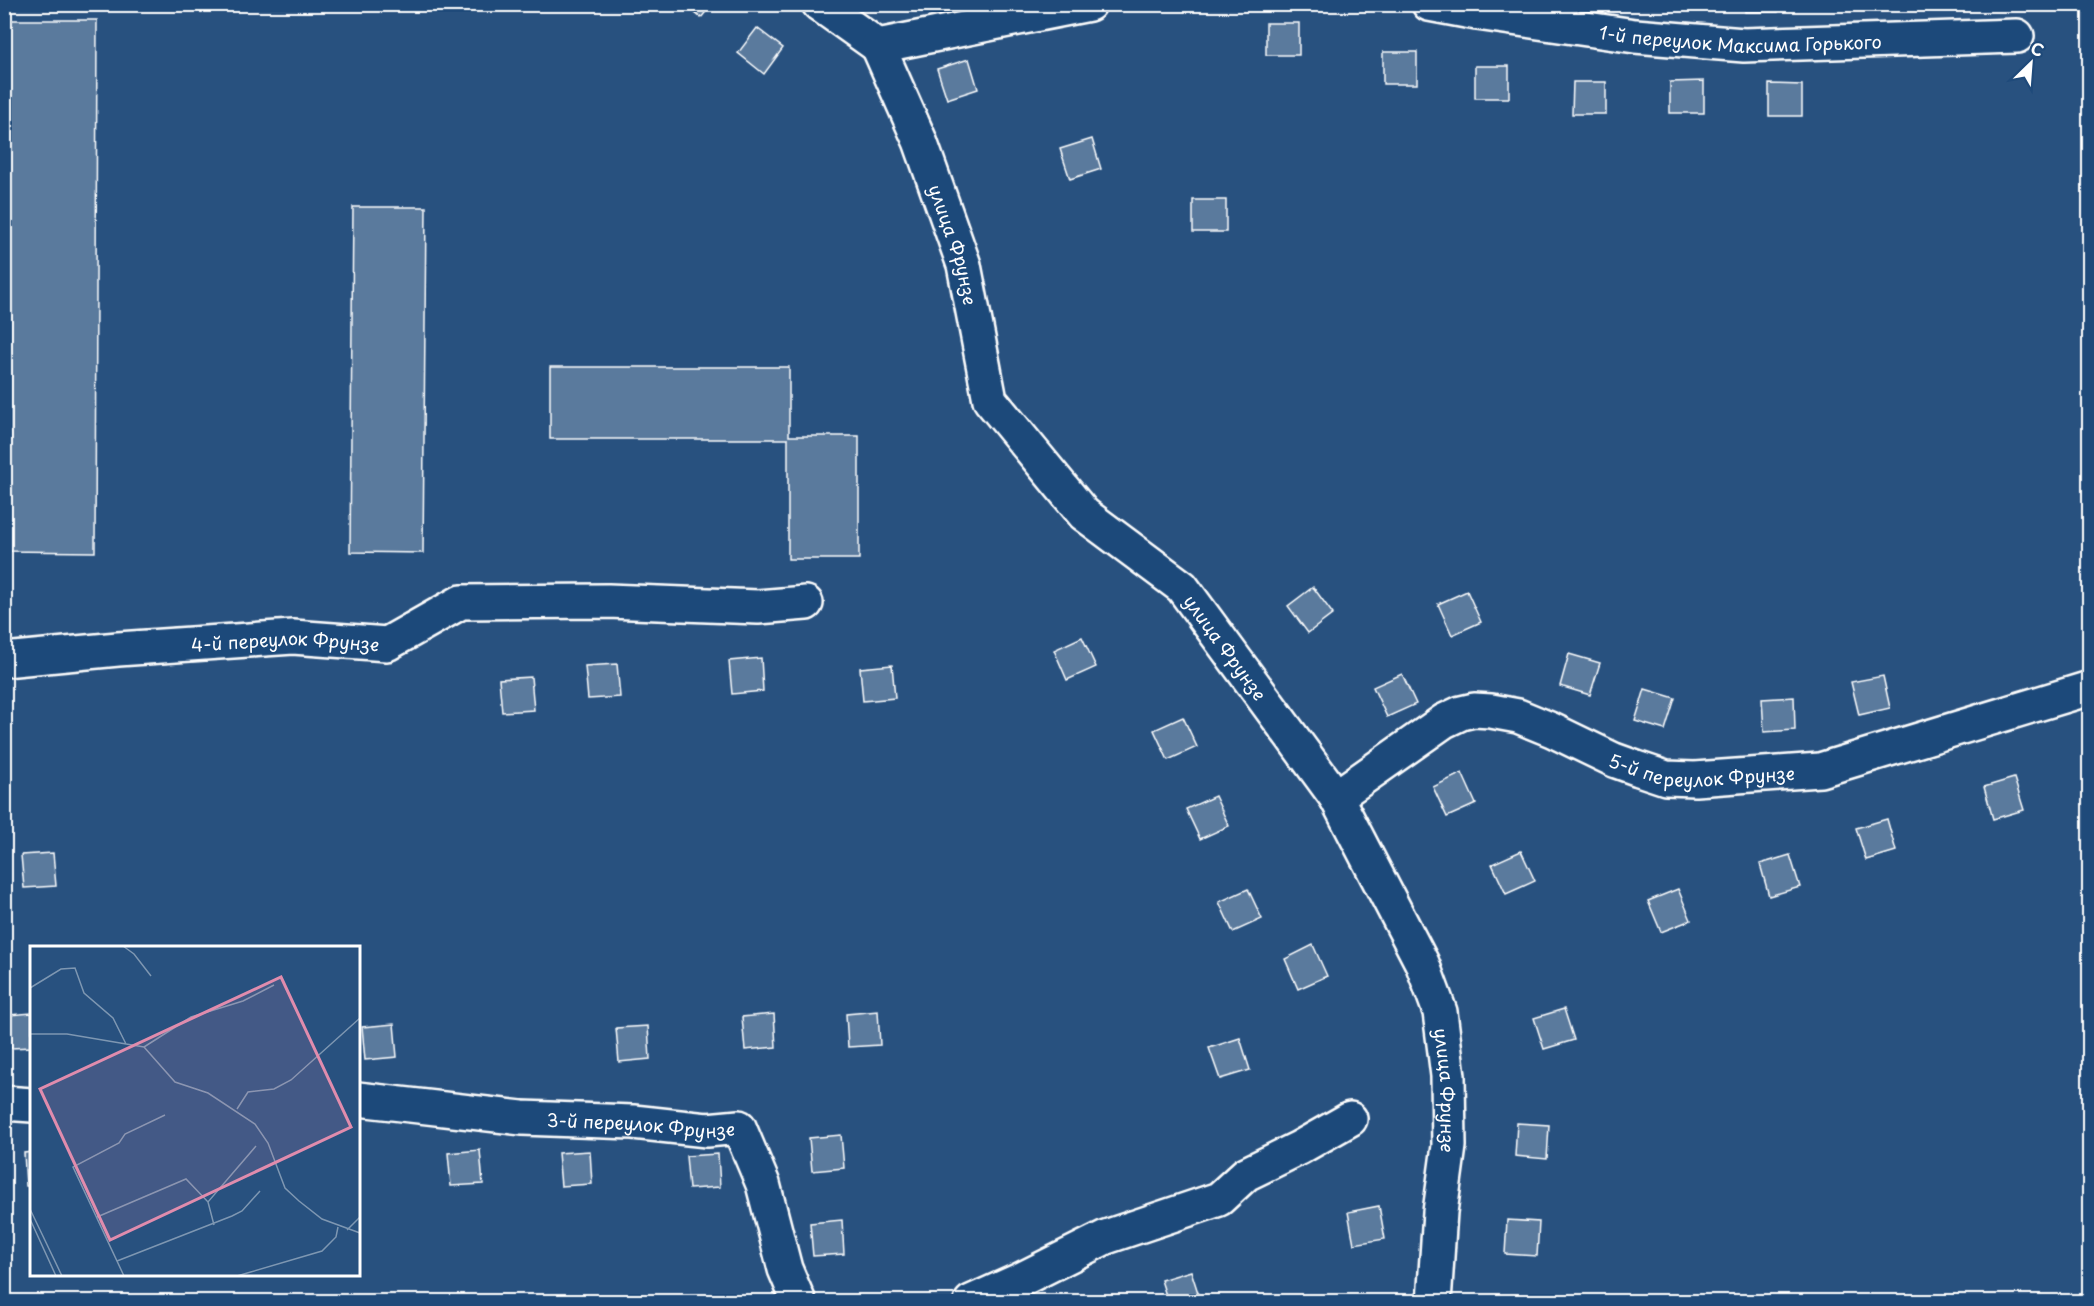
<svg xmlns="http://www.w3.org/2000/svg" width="2094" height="1306" viewBox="0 0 2094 1306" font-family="'Playpen Sans',sans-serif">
	<rect width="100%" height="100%" fill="#28517f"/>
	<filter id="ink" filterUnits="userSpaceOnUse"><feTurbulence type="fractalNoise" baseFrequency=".0167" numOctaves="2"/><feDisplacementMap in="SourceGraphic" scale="12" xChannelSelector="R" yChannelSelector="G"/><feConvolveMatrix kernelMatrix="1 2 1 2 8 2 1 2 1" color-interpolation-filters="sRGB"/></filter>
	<g filter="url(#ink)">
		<g fill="#5a7a9d" stroke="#fff" stroke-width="1.5">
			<polygon points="684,4 712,4 701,18"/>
			<rect x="1745" y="4" width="33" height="8"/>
			<polygon points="5,20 97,20 95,552 4,551"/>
			<rect x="1266" y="23" width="33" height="32"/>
			<polygon points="757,28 783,48 764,74 738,53"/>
			<rect x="1383" y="52" width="34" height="32"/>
			<polygon points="969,59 978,89 947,99 937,69"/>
			<rect x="1475" y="66" width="34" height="32"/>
			<polygon points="1704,81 1704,113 1670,113 1670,82"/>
			<polygon points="1573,82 1606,82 1606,114 1572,114"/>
			<polygon points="1769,84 1802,85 1802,116 1769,116"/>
			<polygon points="1092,139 1101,169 1070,179 1060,149"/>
			<rect x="1193" y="200" width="33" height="32"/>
			<polygon points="353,207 426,207 423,553 350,552"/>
			<polygon points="550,367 789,367 789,436 859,436 859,559 788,559 788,439 550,439"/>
			<polygon points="1313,587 1333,614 1308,633 1288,606"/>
			<polygon points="1467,591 1481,622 1452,635 1438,604"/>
			<polygon points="1082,637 1096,667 1067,680 1054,650"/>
			<polygon points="1569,654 1600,663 1590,695 1560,686"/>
			<polygon points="761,658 763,691 732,694 729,661"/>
			<polygon points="617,664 620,697 588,699 585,666"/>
			<polygon points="892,665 895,698 863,701 860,668"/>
			<polygon points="1402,674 1416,704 1387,717 1373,687"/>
			<polygon points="1883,676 1890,708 1859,715 1851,682"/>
			<polygon points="531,677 534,710 502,712 499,679"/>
			<polygon points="1645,689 1675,698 1665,730 1635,721"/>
			<polygon points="1794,697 1795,730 1764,732 1762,699"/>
			<polygon points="1183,717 1197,747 1168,760 1154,730"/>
			<polygon points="1462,773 1476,804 1447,817 1433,787"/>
			<polygon points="2014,778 2024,810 1993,819 1984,787"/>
			<polygon points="1215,796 1229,826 1200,839 1186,809"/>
			<polygon points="1887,819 1896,851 1866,860 1856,828"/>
			<polygon points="1521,851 1535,881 1506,894 1492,864"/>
			<polygon points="53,853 56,886 24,888 21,855"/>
			<polygon points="1790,855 1800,887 1769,896 1760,864"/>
			<polygon points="1248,889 1262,919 1233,932 1219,902"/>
			<polygon points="1678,889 1691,920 1661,932 1648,901"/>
			<polygon points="1313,945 1327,976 1298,989 1285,959"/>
			<polygon points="1564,1009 1574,1040 1544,1049 1534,1018"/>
			<polygon points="878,1011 880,1045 848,1047 846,1014"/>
			<polygon points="32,1013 32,1047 11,1048 9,1015"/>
			<polygon points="774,1014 776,1047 745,1050 742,1017"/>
			<polygon points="394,1024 397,1057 365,1060 362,1027"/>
			<polygon points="648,1026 650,1059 619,1062 616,1028"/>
			<polygon points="1240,1038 1250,1070 1220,1079 1209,1048"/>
			<polygon points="1517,1123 1549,1125 1547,1159 1515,1156"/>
			<polygon points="841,1135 844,1168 812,1171 809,1138"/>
			<polygon points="480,1150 483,1184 451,1186 448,1153"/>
			<polygon points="590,1151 592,1184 561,1186 558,1153"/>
			<polygon points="32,1152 32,1186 26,1186 24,1153"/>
			<polygon points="718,1154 720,1187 689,1189 686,1156"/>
			<polygon points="1379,1206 1385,1239 1354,1244 1348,1212"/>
			<polygon points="842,1220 844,1254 813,1256 810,1223"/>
			<polygon points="1507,1220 1539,1222 1537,1256 1505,1254"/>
			<polygon points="1191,1271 1201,1302 1168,1302 1161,1280"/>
		</g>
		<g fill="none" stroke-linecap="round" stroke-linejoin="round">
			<defs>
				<g id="minor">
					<polyline points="819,4 878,46"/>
					<path id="s1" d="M1429 4 1477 13 1635 36 1744 45 2017 36"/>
					<path id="s2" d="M878 46 920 141 964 265 990 400 1084 514 1182 587 1336 797 1422 963 1440 1012 1448 1076 1449 1146 1440 1212 1434 1302"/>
					<polyline points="878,46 1089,4"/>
					<path id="s3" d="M4 660 118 649 293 637 387 644 461 602 608 601 758 607 806 603"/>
					<path id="s4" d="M1336 797 1444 721 1461 713 1474 710 1491 711 1518 716 1552 730 1614 760 1639 769 1666 778 1695 779 1820 770 2090 688"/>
					<path id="s5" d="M358 1099 522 1118 633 1122 707 1130 739 1127 763 1184 785 1269 799 1302"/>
					<polyline points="4,1103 32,1105"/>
					<polyline points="971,1302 1020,1280 1106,1237 1219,1199 1246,1174 1299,1148 1350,1119"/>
				</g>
			</defs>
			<use href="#minor" stroke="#fff" stroke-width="38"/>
			<use href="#minor" stroke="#1f4a7a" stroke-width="33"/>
		</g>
	</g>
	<g text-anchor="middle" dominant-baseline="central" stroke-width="4.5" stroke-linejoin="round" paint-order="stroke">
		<g font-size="18" fill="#fff" stroke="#1f4a7a">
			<text stroke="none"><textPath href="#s1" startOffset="314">1-й переулок Максима Горького</textPath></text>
			<text stroke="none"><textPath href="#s2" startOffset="213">улица Фрунзе</textPath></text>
			<text stroke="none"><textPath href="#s3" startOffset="282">4-й переулок Фрунзе</textPath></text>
			<text stroke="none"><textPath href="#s2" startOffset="717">улица Фрунзе</textPath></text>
			<text stroke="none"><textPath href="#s4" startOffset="404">5-й переулок Фрунзе</textPath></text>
			<text stroke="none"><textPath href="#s2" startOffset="1221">улица Фрунзе</textPath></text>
			<text stroke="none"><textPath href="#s5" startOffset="284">3-й переулок Фрунзе</textPath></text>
		</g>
	</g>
	<g transform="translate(30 946)">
		<rect width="330" height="330" fill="#28517f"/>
		<path fill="none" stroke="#7e97b2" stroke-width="1.5" d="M93 0 104 8 121 30M0 42 31 23 45 22 54 47 83 72 96 98M0 88H37L114 101M114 101 145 136 178 147 225 178 238 197 255 242 269 255 292 273 330 287M114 101 161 71 213 55 244 39M207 163 218 146 244 143 261 134 330 72M178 256 184 279M0 263 32 330M67 271 156 233 178 256 226 200M0 273 26 330M317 284 330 271M87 315 202 270 212 265 230 245M94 330 43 221 89 197 95 188 135 169M207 330 292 305 306 291 308 281"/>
		<path fill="#e08cad" fill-opacity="0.15" stroke="#e08cad" stroke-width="3" d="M251 31 321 181 80 294 10 143Z"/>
		<rect width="330" height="330" fill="none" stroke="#fff" stroke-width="3"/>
	</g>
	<rect width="2094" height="1306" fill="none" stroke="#1f4a7a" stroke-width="24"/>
	<rect x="12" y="12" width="2070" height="1282" fill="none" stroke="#fff" stroke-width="2" filter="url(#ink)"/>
	<g transform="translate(2031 63) rotate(25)" stroke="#1f4a7a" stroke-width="4.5" paint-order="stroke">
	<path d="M0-4.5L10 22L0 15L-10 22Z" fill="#ffffff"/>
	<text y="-9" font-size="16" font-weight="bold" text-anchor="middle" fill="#ffffff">С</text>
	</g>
</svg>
